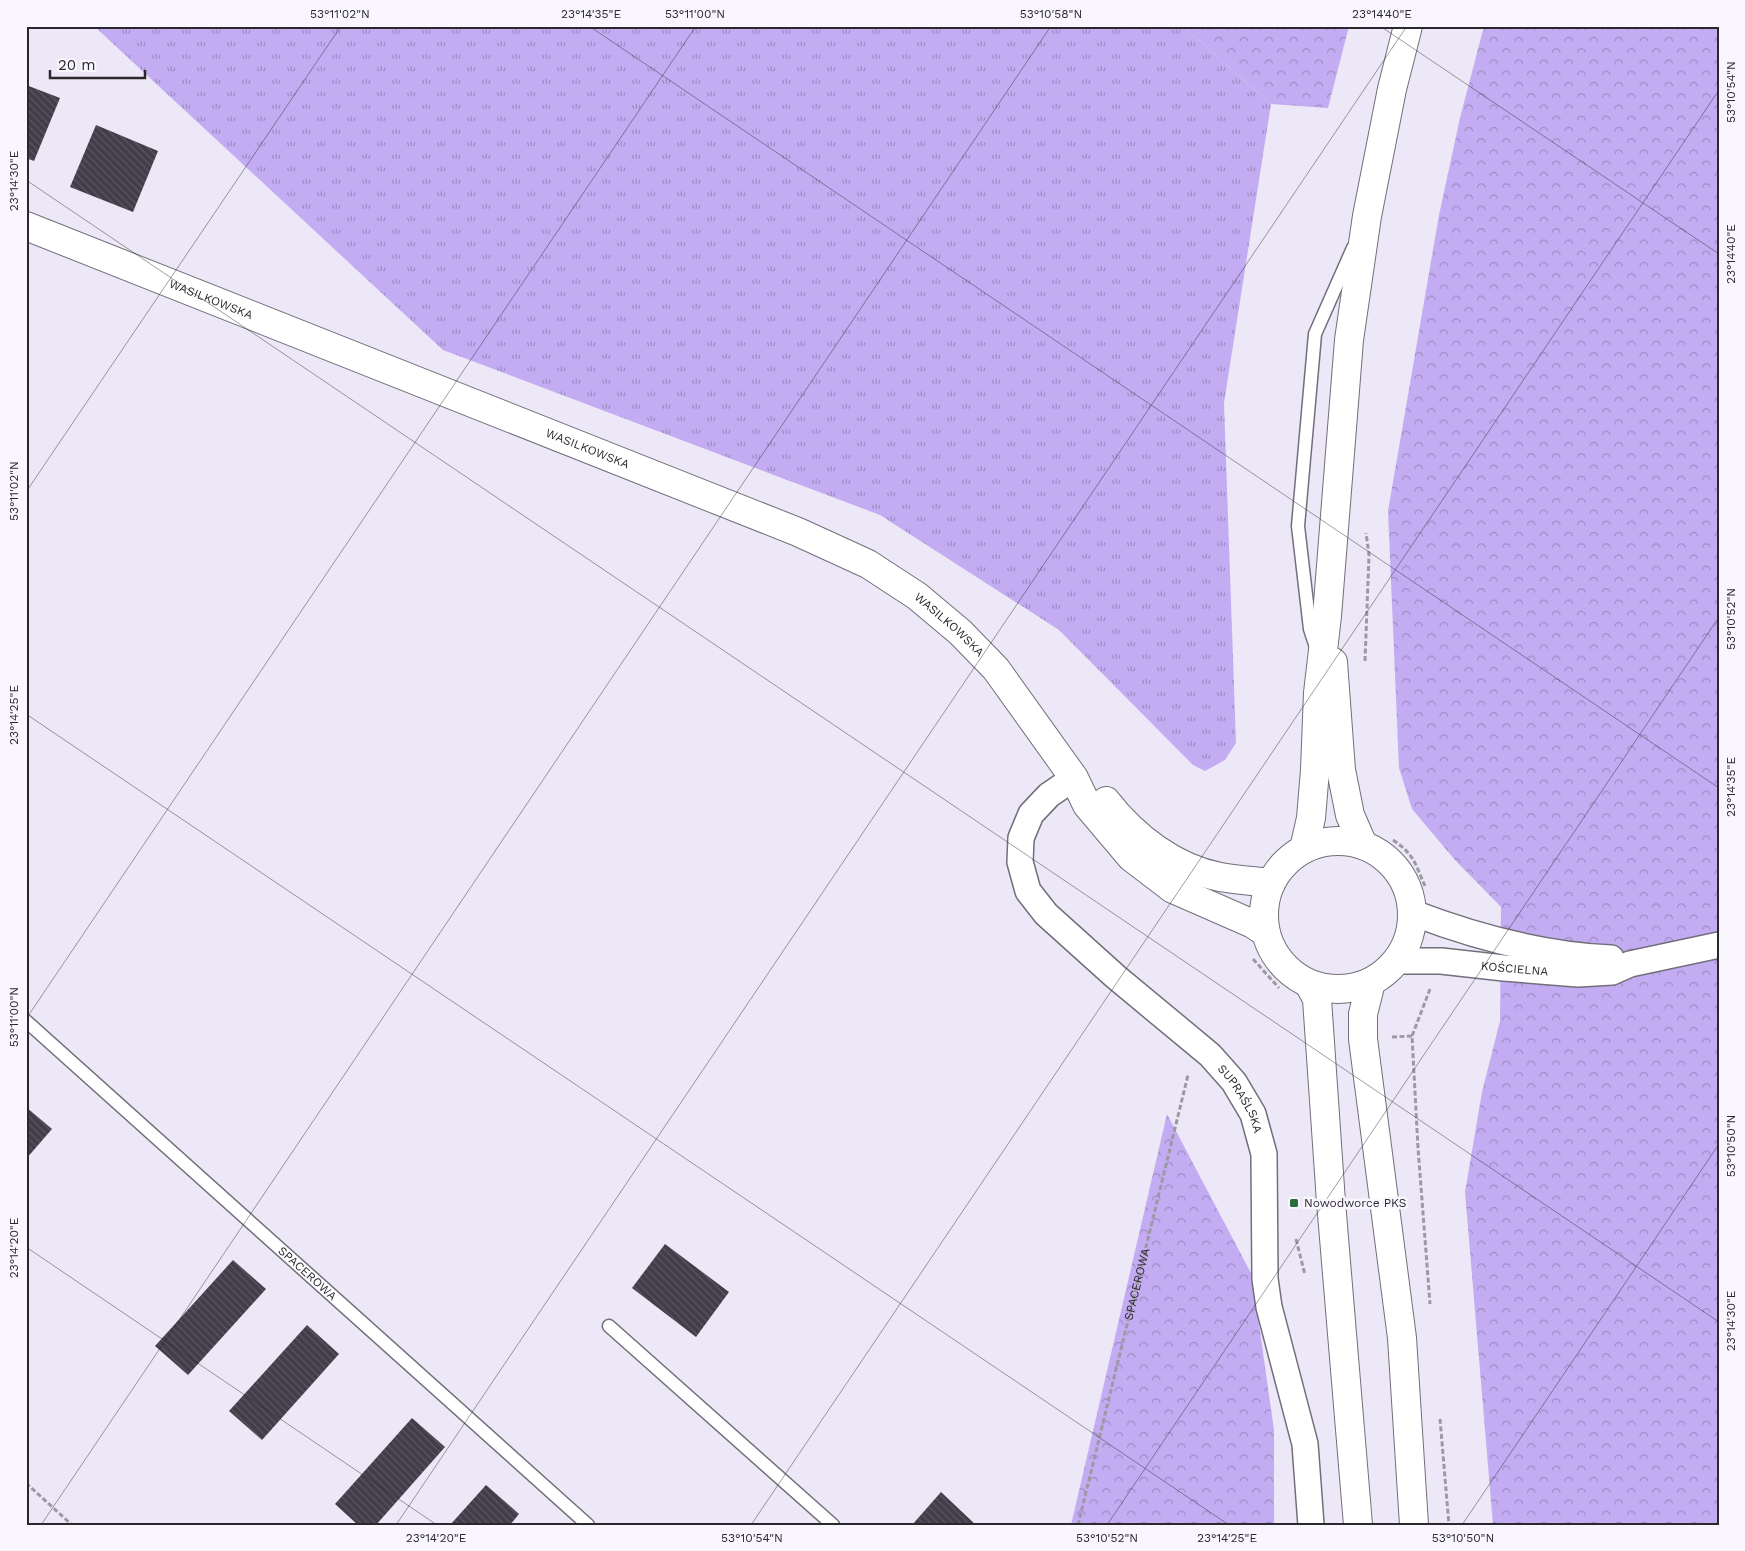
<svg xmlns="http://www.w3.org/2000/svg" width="1745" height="1551" viewBox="0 0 1745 1551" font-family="'Work Sans',sans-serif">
	<defs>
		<pattern id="grass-tufts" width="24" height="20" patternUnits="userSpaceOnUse" patternTransform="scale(1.25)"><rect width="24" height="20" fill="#c4acf2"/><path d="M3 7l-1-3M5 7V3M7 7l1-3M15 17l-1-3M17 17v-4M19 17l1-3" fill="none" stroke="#9f8cc4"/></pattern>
		<pattern id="forest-crowns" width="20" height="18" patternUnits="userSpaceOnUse" patternTransform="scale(1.25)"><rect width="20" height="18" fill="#c4acf2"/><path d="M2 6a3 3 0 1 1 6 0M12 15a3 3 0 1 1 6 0" fill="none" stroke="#9f8cc4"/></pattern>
		<pattern id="building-back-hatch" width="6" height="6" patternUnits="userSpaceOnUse" patternTransform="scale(1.25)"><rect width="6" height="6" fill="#413d49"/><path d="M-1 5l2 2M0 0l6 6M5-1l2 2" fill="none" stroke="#5a5761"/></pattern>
	</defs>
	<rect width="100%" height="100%" fill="#ede8f7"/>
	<polygon fill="url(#grass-tufts)" points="94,26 1183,26 1271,104 1224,403 1236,743 1225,760 1205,771 1193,765 1059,630 880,515 443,350"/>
	<g fill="url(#forest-crowns)">
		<polygon points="1183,26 1349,26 1328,108 1271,104"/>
		<polygon points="1484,26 1719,26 1719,1525 1493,1525 1465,1192 1482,1092 1500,1021 1501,907 1455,860 1412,809 1399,768 1388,511 1439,215 1460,118"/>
		<polygon points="1167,1114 1252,1275 1274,1430 1274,1525 1071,1525"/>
	</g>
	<g fill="url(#building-back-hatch)">
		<polygon points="26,85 60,98 34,161 26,158"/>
		<polygon points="96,125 158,151 133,212 70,187"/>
		<polygon points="26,1107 52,1129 26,1159"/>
		<polygon points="665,1244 729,1292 696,1337 632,1288"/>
		<polygon points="233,1260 266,1289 188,1375 155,1346"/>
		<polygon points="307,1325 339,1354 262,1440 229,1411"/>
		<polygon points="412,1418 445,1447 376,1525 358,1525 335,1504"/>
		<polygon points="486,1485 519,1514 510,1525 450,1525"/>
		<polygon points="941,1492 976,1525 912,1525"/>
	</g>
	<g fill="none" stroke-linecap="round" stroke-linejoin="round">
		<defs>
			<g id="service">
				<polyline points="1317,650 1310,629 1298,526 1315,334 1353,248"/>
				<path id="s2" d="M26 1021 588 1525"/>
				<polyline points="609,1326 833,1525"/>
			</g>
			<g id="minor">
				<path id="s3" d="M1074 778 1049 795 1031 814 1021 838 1020 862 1028 891 1046 914 1116 977 1210 1055 1234 1082 1253 1114 1264 1154 1265 1279 1269 1307 1305 1444 1311 1525"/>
				<path d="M1413 913C1476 937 1542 955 1611 958"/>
				<path id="s4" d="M1397 961H1441L1504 968 1578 974 1612 972 1630 964 1719 945"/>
			</g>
			<g id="tertiary">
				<path id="s5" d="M26 226 798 532 868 564 917 596 960 632 996 669 1074 778 1087 805 1131 857 1173 889 1253 924 1265 932"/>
				<path d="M1106 801C1134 837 1174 868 1220 877 1237 880 1254 881 1271 883"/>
			</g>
			<g id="secondary">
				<polyline points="1333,662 1341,770 1350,815 1363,845"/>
				<circle cx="1338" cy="915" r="74"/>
				<polyline points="1304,849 1311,818 1315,770 1318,693 1327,616 1349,340 1367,216 1392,89 1408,26"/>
				<polyline points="1371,982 1363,1014 1363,1039 1402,1338 1414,1525"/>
				<polyline points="1309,984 1317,999 1331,1202 1358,1525"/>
			</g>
		</defs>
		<use href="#service" stroke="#726e7b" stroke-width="15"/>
		<use href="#minor" stroke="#726e7b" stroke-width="28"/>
		<use href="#tertiary" stroke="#726e7b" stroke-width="30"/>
		<use href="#secondary" stroke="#726e7b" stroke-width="30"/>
		<g stroke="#9d99a4" stroke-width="3" stroke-dasharray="5 2.5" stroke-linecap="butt">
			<polyline points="1365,661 1369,555 1366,533"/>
			<path d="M1393 840C1415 855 1415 864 1425 886"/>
			<polyline points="1253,959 1279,988"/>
			<polyline points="1430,989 1412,1036 1418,1148 1430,1304"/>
			<polyline points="1392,1037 1412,1036"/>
			<polyline points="1296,1239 1305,1275"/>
			<polyline points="1440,1419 1449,1525"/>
			<polyline points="26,1483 72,1525"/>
			<path id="s1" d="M1078 1525 1188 1075"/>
		</g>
		<use href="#service" stroke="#fff" stroke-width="12"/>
		<use href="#minor" stroke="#fff" stroke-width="25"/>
		<use href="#tertiary" stroke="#fff" stroke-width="28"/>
		<use href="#secondary" stroke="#fff" stroke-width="28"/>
	</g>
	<path fill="none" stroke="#2a282e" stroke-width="1" stroke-opacity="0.45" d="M589 26 1719 788M1380 26 1719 254M26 180 1719 1322M26 492 341 26M26 714 1229 1525M26 1019 696 26M26 1247 437 1525M41 1525 1051 26M396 1525 1407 26M751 1525 1719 90M1107 1525 1719 617M1462 1525 1719 1144"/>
	<rect fill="#286e3b" stroke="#f9f7fd" stroke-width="2" x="1289" y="1198" width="10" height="10" rx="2.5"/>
	<g text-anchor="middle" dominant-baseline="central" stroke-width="5" stroke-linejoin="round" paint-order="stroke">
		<g font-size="12" fill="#2a282e" stroke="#f9f7fd">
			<text stroke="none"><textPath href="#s5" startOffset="199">WASILKOWSKA</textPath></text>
			<text stroke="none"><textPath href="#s5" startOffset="604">WASILKOWSKA</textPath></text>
			<text stroke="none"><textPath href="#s5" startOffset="1009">WASILKOWSKA</textPath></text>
			<text stroke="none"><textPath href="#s4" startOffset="118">KOŚCIELNA</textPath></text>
			<text stroke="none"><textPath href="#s3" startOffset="436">SUPRAŚLSKA</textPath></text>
			<text stroke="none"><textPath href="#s2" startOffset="378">SPACEROWA</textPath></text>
			<text stroke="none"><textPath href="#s1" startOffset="248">SPACEROWA</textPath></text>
		</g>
		<g font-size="12" fill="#2a282e" stroke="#f9f7fd" text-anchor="start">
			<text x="1304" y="1203">Nowodworce PKS</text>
		</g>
	</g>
	<rect width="1745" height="1551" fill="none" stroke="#f9f7fd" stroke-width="55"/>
	<path d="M50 70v8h95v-8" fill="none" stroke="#2a282e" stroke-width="2.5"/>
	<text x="58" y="70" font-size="15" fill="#2a282e" stroke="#f9f7fd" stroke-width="4" paint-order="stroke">20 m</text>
	<rect x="28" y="28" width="1690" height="1496" fill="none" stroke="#2a282e" stroke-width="2"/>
	<g font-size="12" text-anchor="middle" fill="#2a282e">
		<text x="340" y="18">53°11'02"N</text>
		<text x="591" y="18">23°14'35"E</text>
		<text x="695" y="18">53°11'00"N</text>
		<text x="1051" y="18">53°10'58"N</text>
		<text x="1382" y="18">23°14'40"E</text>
		<text transform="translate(1731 92) rotate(-90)" y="4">53°10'54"N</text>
		<text transform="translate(14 181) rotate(-90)" y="4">23°14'30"E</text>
		<text transform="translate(1731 254) rotate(-90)" y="4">23°14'40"E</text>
		<text transform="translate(14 491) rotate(-90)" y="4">53°11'02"N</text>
		<text transform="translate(1731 619) rotate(-90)" y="4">53°10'52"N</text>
		<text transform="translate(14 715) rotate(-90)" y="4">23°14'25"E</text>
		<text transform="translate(1731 787) rotate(-90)" y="4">23°14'35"E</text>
		<text transform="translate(14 1017) rotate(-90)" y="4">53°11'00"N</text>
		<text transform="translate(1731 1146) rotate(-90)" y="4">53°10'50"N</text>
		<text transform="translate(14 1248) rotate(-90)" y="4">23°14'20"E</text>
		<text transform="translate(1731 1321) rotate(-90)" y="4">23°14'30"E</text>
		<text x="436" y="1542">23°14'20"E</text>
		<text x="752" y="1542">53°10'54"N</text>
		<text x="1107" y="1542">53°10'52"N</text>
		<text x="1227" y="1542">23°14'25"E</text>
		<text x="1463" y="1542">53°10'50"N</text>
	</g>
</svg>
